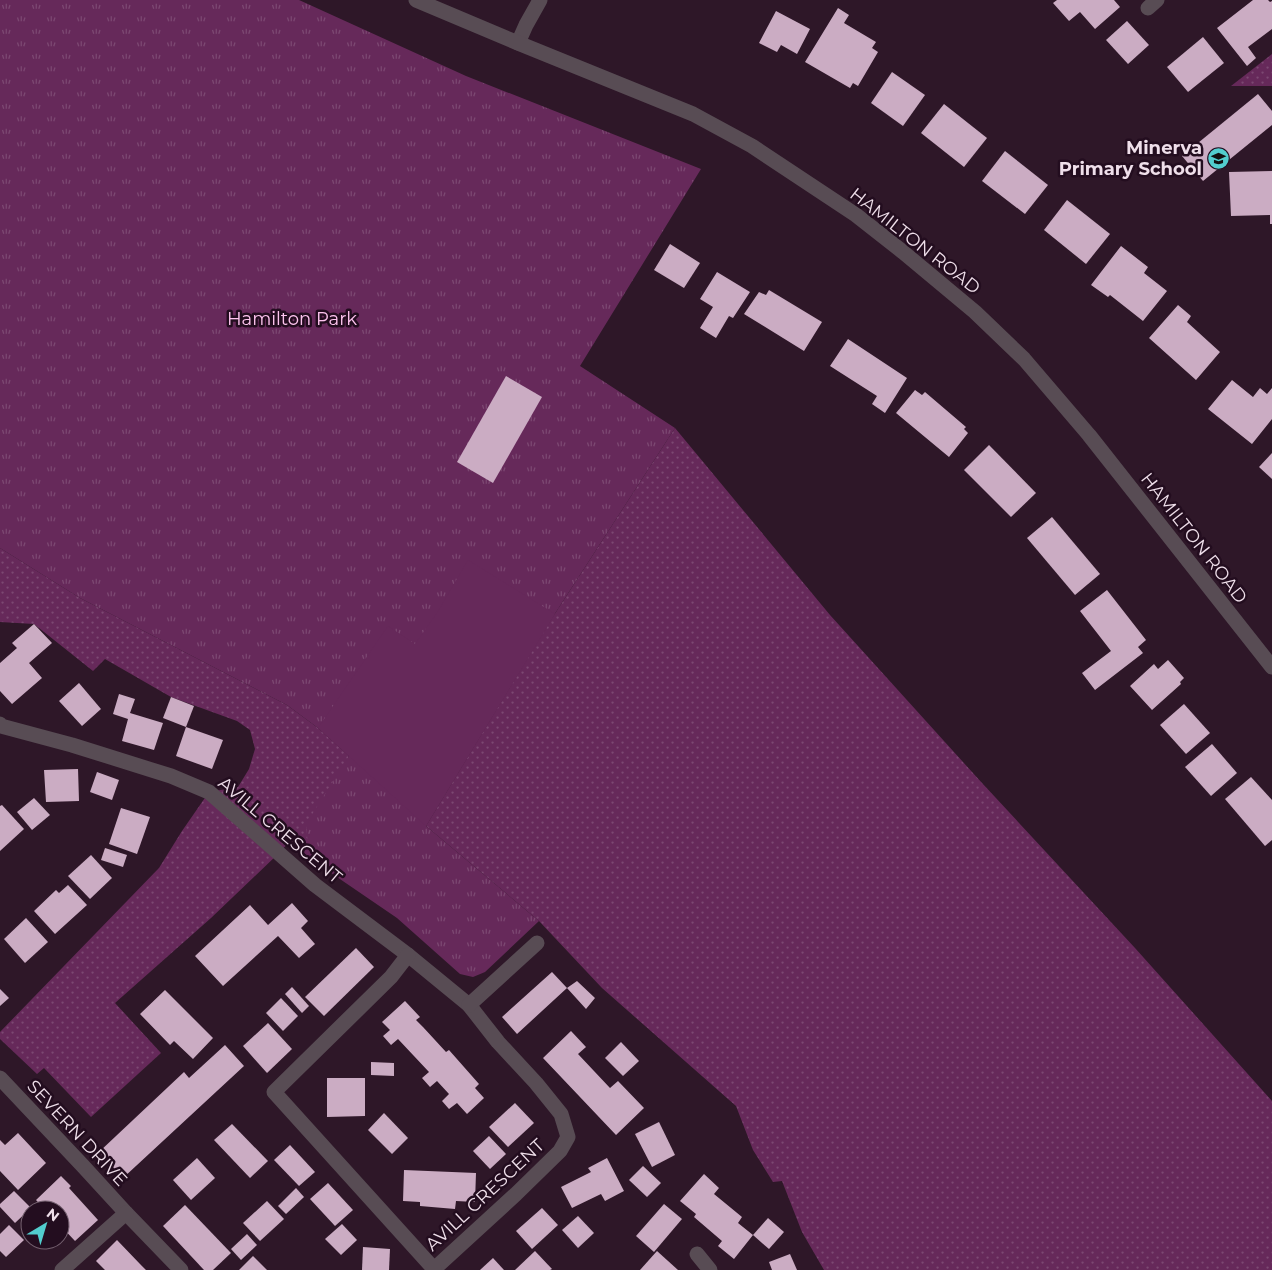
<svg xmlns="http://www.w3.org/2000/svg" width="1272" height="1270" viewBox="0 0 1272 1270" font-family="Montserrat,sans-serif">
	<defs>
		<pattern id="grass-dots" width="8" height="8" patternUnits="userSpaceOnUse" patternTransform="scale(1.25)"><rect width="8" height="8" fill="#66295a"/><path d="M2 2h.1M6 6h.1" fill="none" stroke="#7c4872" stroke-width="1.8" stroke-linecap="round"/></pattern>
		<pattern id="park-tufts" width="24" height="20" patternUnits="userSpaceOnUse" patternTransform="scale(1.25)"><rect width="24" height="20" fill="#66295a"/><path d="M3 7l-1-3M5 7V3M7 7l1-3M15 17l-1-3M17 17v-4M19 17l1-3" fill="none" stroke="#7c4872"/></pattern>
	</defs>
	<rect width="100%" height="100%" fill="#2e1728"/>
	<g fill="url(#grass-dots)">
		<polygon points="1272,54 1272,86 1231,86"/>
		<polygon points="675,428 830,615 982,783 1135,948 1272,1101 1272,1270 824,1270 802,1232 782,1181 773,1182 753,1150 736,1106 602,988 539,921 426,826 545,629"/>
		<polygon points="0,548 80,598 287,705 318,728 349,756 308,845 315,862 290,841 279,853 211,918 115,1003 161,1053 91,1117 44,1068 37,1074 0,1039 0,1032 159,868 182,831 209,792 238,787 249,769 255,749 250,730 237,721 171,697 105,659 93,671 34,624 0,622"/>
	</g>
	<polygon fill="url(#park-tufts)" points="0,0 299,0 466,76 701,169 580,366 675,428 545,629 426,826 539,921 485,972 473,977 460,974 397,918 315,862 308,845 306,824 349,756 318,728 287,705 80,598 0,548"/>
	<polygon fill="#66295a" points="468,560 555,614 426,826 318,728 388,626 415,644 437,613"/>
	<g fill="#cbacc3">
		<polygon points="1057,0 1114,0 1120,7 1095,29 1080,12 1069,21 1053,3"/>
		<polygon points="1253,0 1268,0 1270,2 1272,1 1272,29 1248,47 1256,58 1247,66 1217,28"/>
		<polygon points="838,8 849,15 844,23 876,42 872,48 878,52 858,86 853,83 850,88 805,62"/>
		<polygon points="776,11 810,29 797,54 781,45 777,52 759,43"/>
		<polygon points="1127,21 1149,45 1128,64 1106,40"/>
		<polygon points="1203,37 1224,63 1188,92 1167,67"/>
		<polygon points="892,72 925,95 903,126 871,103"/>
		<polygon points="1258,94 1272,111 1272,125 1203,181 1182,156"/>
		<polygon points="944,104 987,138 964,167 921,133"/>
		<polygon points="1005,151 1048,185 1025,214 982,181"/>
		<polygon points="1272,171 1272,224 1270,224 1270,215 1231,216 1229,172"/>
		<polygon points="1067,200 1110,234 1086,264 1044,230"/>
		<polygon points="670,244 700,263 684,288 654,270"/>
		<polygon points="1121,246 1148,267 1144,273 1167,291 1143,321 1110,295 1108,297 1091,285"/>
		<polygon points="717,272 750,292 733,318 729,316 716,338 700,328 713,307 700,299"/>
		<polygon points="769,290 822,322 804,351 744,314 759,292 766,295"/>
		<polygon points="1178,305 1191,316 1187,322 1220,352 1196,380 1149,338"/>
		<polygon points="848,339 907,378 885,413 872,404 877,396 830,366"/>
		<polygon points="506,376 542,397 493,483 457,462"/>
		<polygon points="1232,380 1253,397 1260,388 1267,394 1272,388 1272,419 1252,444 1208,409"/>
		<polygon points="915,390 922,395 925,392 966,427 964,429 968,433 949,457 896,413"/>
		<polygon points="989,445 1036,493 1011,517 964,470"/>
		<polygon points="1272,453 1272,479 1259,467"/>
		<polygon points="1052,517 1100,574 1075,595 1027,538"/>
		<polygon points="1107,590 1146,640 1138,647 1143,653 1095,690 1082,673 1111,651 1080,611"/>
		<polygon points="34,624 52,643 29,663 42,678 12,704 0,691 0,663 17,648 12,643"/>
		<polygon points="1168,660 1184,678 1180,682 1181,684 1152,710 1130,686 1154,664 1158,669"/>
		<polygon points="79,683 101,709 82,726 59,701"/>
		<polygon points="119,694 135,699 130,713 163,723 154,750 122,741 128,719 113,714"/>
		<polygon points="171,697 194,706 186,727 163,718"/>
		<polygon points="1184,704 1210,733 1186,754 1160,725"/>
		<polygon points="186,727 223,740 212,769 176,756"/>
		<polygon points="1212,744 1237,773 1211,796 1185,767"/>
		<polygon points="78,769 79,801 46,802 44,770"/>
		<polygon points="97,772 119,780 112,800 90,792"/>
		<polygon points="1251,777 1272,800 1272,840 1265,846 1225,799"/>
		<polygon points="34,798 50,815 32,830 17,812"/>
		<polygon points="2,805 24,829 0,851 0,806"/>
		<polygon points="121,808 150,817 137,854 109,844"/>
		<polygon points="105,848 127,855 123,867 101,860"/>
		<polygon points="91,855 112,878 90,899 68,876"/>
		<polygon points="68,885 87,905 55,934 34,911 56,890 59,893"/>
		<polygon points="292,903 308,921 301,928 315,944 299,958 278,936 223,986 195,956 250,905 268,925"/>
		<polygon points="26,918 48,942 25,963 4,939"/>
		<polygon points="356,948 374,967 324,1016 305,997"/>
		<polygon points="552,972 567,988 577,981 595,998 586,1009 567,988 517,1034 502,1017"/>
		<polygon points="292,987 309,1006 302,1013 285,994"/>
		<polygon points="0,989 9,998 0,1006"/>
		<polygon points="165,990 213,1038 193,1059 174,1041 170,1045 140,1014"/>
		<polygon points="281,998 298,1016 283,1031 266,1013"/>
		<polygon points="405,1001 420,1017 416,1020 423,1027 446,1052 449,1050 479,1084 475,1088 484,1098 467,1114 457,1103 449,1109 442,1101 449,1094 437,1081 430,1087 422,1078 429,1072 398,1039 391,1045 383,1036 390,1030 382,1022"/>
		<polygon points="268,1023 292,1049 267,1073 243,1046"/>
		<polygon points="571,1031 586,1047 578,1054 610,1088 618,1081 644,1108 616,1135 543,1058"/>
		<polygon points="621,1042 639,1061 623,1076 605,1058"/>
		<polygon points="225,1045 244,1066 123,1178 99,1152 184,1072 189,1078"/>
		<polygon points="371,1062 394,1063 394,1076 371,1075"/>
		<polygon points="327,1078 365,1078 365,1116 327,1117"/>
		<polygon points="515,1103 534,1123 508,1147 489,1127"/>
		<polygon points="384,1113 408,1138 392,1154 368,1130"/>
		<polygon points="659,1122 675,1155 652,1167 635,1134"/>
		<polygon points="232,1124 268,1161 250,1178 214,1140"/>
		<polygon points="18,1133 46,1163 18,1190 0,1171 0,1140 5,1145"/>
		<polygon points="489,1136 506,1154 490,1169 473,1151"/>
		<polygon points="290,1145 315,1172 299,1186 274,1160"/>
		<polygon points="197,1158 215,1178 191,1200 173,1180"/>
		<polygon points="607,1158 624,1191 605,1201 601,1194 572,1208 561,1187 591,1172 588,1168"/>
		<polygon points="643,1166 661,1183 647,1197 629,1180"/>
		<polygon points="404,1170 476,1173 475,1202 456,1201 455,1209 420,1206 420,1202 403,1201"/>
		<polygon points="704,1174 719,1188 714,1194 742,1217 738,1223 753,1235 734,1259 718,1246 722,1241 694,1217 696,1214 680,1201"/>
		<polygon points="61,1176 71,1186 69,1188 98,1220 75,1241 60,1225 60,1210 45,1210 36,1200"/>
		<polygon points="328,1183 353,1210 335,1226 310,1199"/>
		<polygon points="296,1188 304,1197 286,1214 278,1206"/>
		<polygon points="14,1191 31,1208 15,1223 0,1207 0,1204"/>
		<polygon points="267,1201 284,1219 260,1241 243,1223"/>
		<polygon points="664,1204 682,1219 654,1252 636,1236"/>
		<polygon points="185,1205 231,1253 213,1270 204,1270 163,1226"/>
		<polygon points="542,1208 558,1225 532,1249 516,1231"/>
		<polygon points="578,1216 594,1233 578,1248 562,1230"/>
		<polygon points="768,1218 784,1232 769,1249 753,1235"/>
		<polygon points="342,1224 357,1240 341,1255 325,1239"/>
		<polygon points="9,1225 24,1240 6,1257 0,1251 0,1234"/>
		<polygon points="247,1234 257,1245 241,1260 231,1249"/>
		<polygon points="117,1240 140,1264 146,1270 105,1270 96,1261"/>
		<polygon points="363,1247 390,1249 389,1270 362,1270"/>
		<polygon points="535,1251 552,1269 550,1270 515,1270"/>
		<polygon points="657,1251 678,1270 640,1270"/>
		<polygon points="790,1254 797,1270 772,1270 769,1262"/>
		<polygon points="253,1256 267,1270 239,1270"/>
		<polygon points="493,1258 504,1270 480,1270"/>
	</g>
	<g fill="none" stroke-linecap="round" stroke-linejoin="round">
		<g stroke="#584c54" stroke-width="15">
			<polyline points="1148,8 1157,0"/>
			<polyline points="518,43 526,25 540,0"/>
			<polyline points="0,724 1,726 72,745 171,776 209,792 315,885 408,955 469,1005 498,1042 536,1083 561,1114 568,1137 560,1151 516,1194 433,1270"/>
			<polyline points="408,955 391,977 274,1092 434,1269"/>
			<polyline points="469,1005 537,943"/>
			<polyline points="0,1078 83,1166 126,1213 181,1270"/>
			<polyline points="697,1254 710,1270"/>
			<polyline points="62,1270 126,1213"/>
		</g>
		<polyline stroke="#584c54" stroke-width="15" points="416,0 518,43 693,114 752,146 856,215 903,252 975,312 1024,359 1089,435 1272,667"/>
	</g>
	<defs>
		<symbol id="school-disc" viewBox="-11 -11 22 22"><circle r="9.5" fill="#52cdce" stroke="#230d1f"/><path d="M0-5L7-2L0 1L-7-2ZM-4 1L0 2.5L4 1V4Q0 6-4 4Z" fill="#111"/></symbol>
	</defs>
	<g fill-rule="evenodd">
		<use href="#school-disc" x="1206" y="146" width="25" height="25"/>
	</g>
	<g text-anchor="middle" dominant-baseline="central" stroke-width="5" stroke-linejoin="round" paint-order="stroke">
		<g font-size="18" font-weight="bold" fill="#efdfea" stroke="#230d1f" text-anchor="end">
			<text x="1202" y="148">Minerva<tspan x="1202" dy="21">Primary School</tspan></text>
		</g>
		<g font-size="18" fill="#efdfea" stroke="#230d1f">
			<text transform="translate(915 241) rotate(38)">HAMILTON ROAD</text>
			<text transform="translate(1194 538) rotate(52)">HAMILTON ROAD</text>
			<text transform="translate(280 830) rotate(40)">AVILL CRESCENT</text>
			<text transform="translate(77 1133) rotate(47)">SEVERN DRIVE</text>
			<text transform="translate(485 1195) rotate(-43)">AVILL CRESCENT</text>
		</g>
		<g font-size="18" fill="#fec4ef" stroke="#230d1f">
			<text x="292" y="319">Hamilton Park</text>
		</g>
	</g>
	<g transform="translate(45 1225) rotate(38)"><circle r="24" fill="#230d1f" stroke="#756170"/>
	<path d="M0-4L9 19L0 12L-9 19Z" fill="#52cdce"/>
	<text y="-8" font-size="14" font-weight="bold" text-anchor="middle" fill="#efdfea">N</text>
	</g>
</svg>
